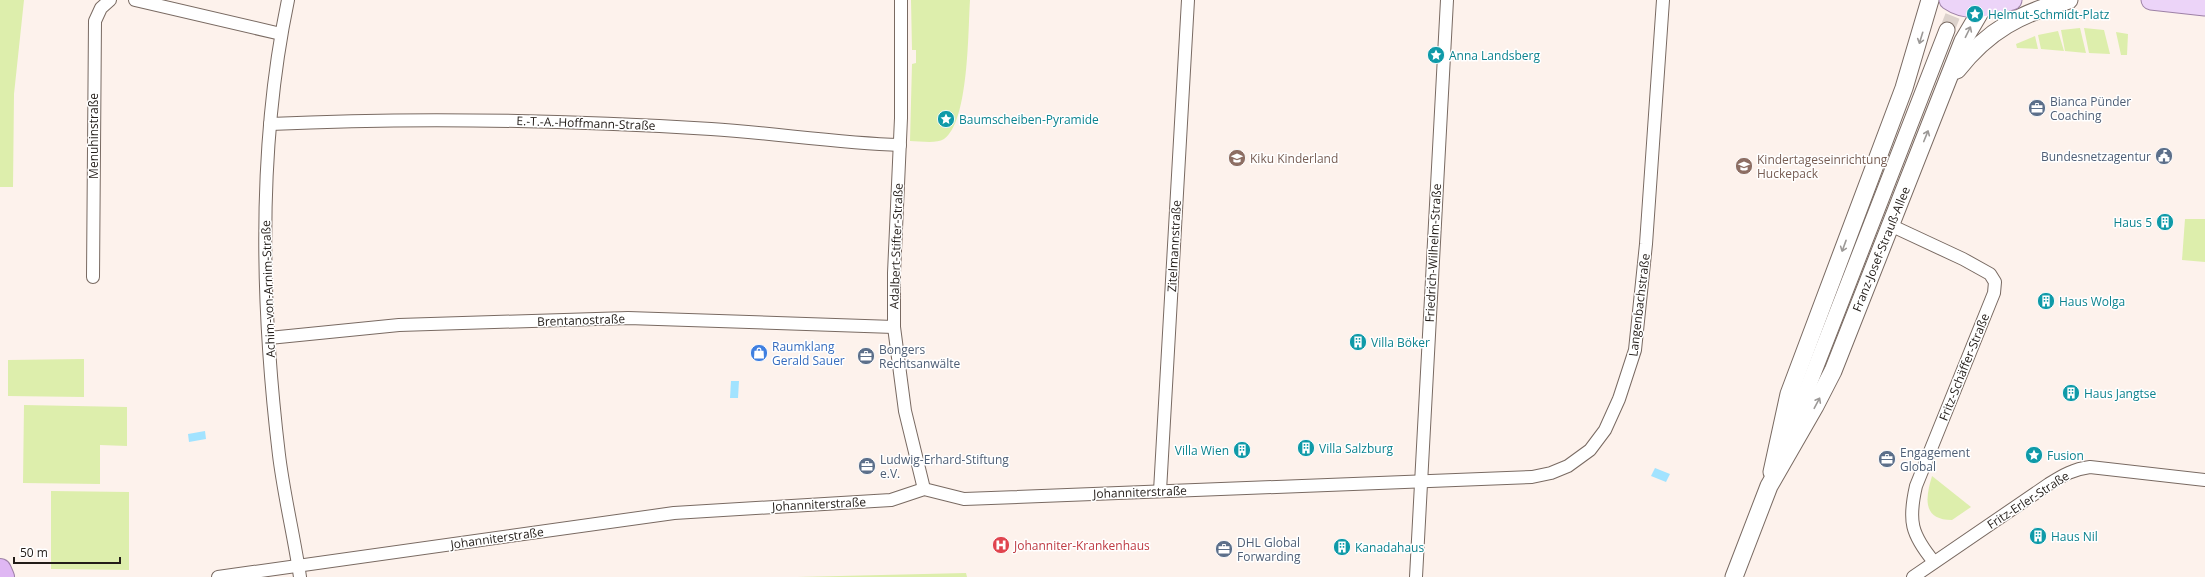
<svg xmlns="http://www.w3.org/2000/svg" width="2205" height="577" viewBox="0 0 2205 577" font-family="'Open Sans',sans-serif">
	<rect width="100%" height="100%" fill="#fdf2ec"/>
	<g fill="#ddeeac">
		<polygon points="0,0 24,0 14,94 13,187 0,187"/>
		<path d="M911 0H970C968 30 969 122 944 139 936 144 920 141 910 141L912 64 916 63V50H912Z"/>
		<polygon points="2080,28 2086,53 2065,51 2061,30"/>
		<polygon points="2084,28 2104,30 2110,54 2089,53"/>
		<polygon points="2058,31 2064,51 2041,49 2038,35"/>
		<polygon points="2116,32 2128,34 2127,55 2121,55"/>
		<polygon points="2035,36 2038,49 2017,48 2016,44"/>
		<polygon points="2185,219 2205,219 2205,262 2182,260"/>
		<polygon points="84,359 84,397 8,396 8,360"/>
		<polygon points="24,405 127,407 127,446 100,445 100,484 23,483"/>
		<path d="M1932 476 1971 507 1952 520C1921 520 1926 496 1932 476Z"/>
		<polygon points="51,491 129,492 129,570 51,569"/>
		<polygon points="966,573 967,577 797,577"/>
	</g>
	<g fill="#a2e3ff">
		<polygon points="731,381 739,381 738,398 730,398"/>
		<polygon points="205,431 206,439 189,442 188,434"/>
		<polygon points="1655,468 1670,474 1666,482 1651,476"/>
	</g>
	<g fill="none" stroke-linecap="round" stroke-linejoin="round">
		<polyline stroke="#dcd2cc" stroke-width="15" stroke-dasharray="15 8" stroke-linecap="butt" points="1947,30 1959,0"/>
		<defs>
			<g id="minor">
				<polyline points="135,0 281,34"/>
				<path d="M288 0C257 148 261 305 279 455 284 496 294 536 300 577"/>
				<polyline points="901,0 901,118 894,273 894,327 905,411 924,489"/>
				<path d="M270 124C418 117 564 120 711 129 774 133 837 143 900 145"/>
				<path d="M1890 225 1963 259 1990 274 1995 282 1994 293 1916 486C1908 521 1911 534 1934 562"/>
				<polyline points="93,277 95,21 101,8 110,0"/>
				<polyline points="269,338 399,325 628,318 894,327"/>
				<polyline points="1160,491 1188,0"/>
				<polyline points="218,577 674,513 891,500 924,489 964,499 1532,477 1551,473 1568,466 1590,450 1605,430 1619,399 1635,350 1646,244 1663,0"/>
				<polyline points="1416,577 1447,0"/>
				<path d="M1913 577 2049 484C2063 475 2074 469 2090 467L2205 480"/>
			</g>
			<polyline id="tertiary" points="1785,446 1947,30"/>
			<g id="secondary">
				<path d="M1957 70C1988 30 2021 13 2069 0"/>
				<polyline points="1772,472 1789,394 1904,88 1930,0"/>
				<polyline points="1734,577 1769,486 1815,406 1833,371 1963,41 1983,7"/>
			</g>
			<g id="primary">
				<path d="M1949 0C1969 14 1991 5 2012 0"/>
				<polyline points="2151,0 2205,6"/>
			</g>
			<polyline id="motorway" points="0,570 3,577"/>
		</defs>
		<use href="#minor" stroke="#796a62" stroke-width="14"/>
		<use href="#tertiary" stroke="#796a62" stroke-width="17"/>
		<use href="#secondary" stroke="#796a62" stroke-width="19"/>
		<use href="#primary" stroke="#9d81a6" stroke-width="21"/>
		<use href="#motorway" stroke="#9d81a6" stroke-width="24"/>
		<use href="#minor" stroke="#fff" stroke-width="12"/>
		<use href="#tertiary" stroke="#fff" stroke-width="15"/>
		<use href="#secondary" stroke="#fff" stroke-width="17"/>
		<use href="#primary" stroke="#ecd4f8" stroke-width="19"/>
		<use href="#motorway" stroke="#dfb7f3" stroke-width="22"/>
	</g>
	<defs><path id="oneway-shaft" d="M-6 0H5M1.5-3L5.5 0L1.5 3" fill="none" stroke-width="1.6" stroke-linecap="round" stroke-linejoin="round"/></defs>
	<g stroke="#9c9997">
		<use href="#oneway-shaft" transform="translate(1968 32) rotate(-64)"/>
		<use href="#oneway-shaft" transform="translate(1921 38) rotate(107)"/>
		<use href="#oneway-shaft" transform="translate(1926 136) rotate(-68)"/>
		<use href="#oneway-shaft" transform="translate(1844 246) rotate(110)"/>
		<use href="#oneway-shaft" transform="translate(1817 403) rotate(-62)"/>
	</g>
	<defs>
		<symbol id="sight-disc" viewBox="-11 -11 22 22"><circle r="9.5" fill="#0f9aa8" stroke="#fff"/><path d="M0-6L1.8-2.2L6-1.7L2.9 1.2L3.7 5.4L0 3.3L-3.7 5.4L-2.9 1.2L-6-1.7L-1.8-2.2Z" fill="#fff"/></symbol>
		<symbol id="office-disc" viewBox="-11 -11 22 22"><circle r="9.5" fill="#5c6f8a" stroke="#fff"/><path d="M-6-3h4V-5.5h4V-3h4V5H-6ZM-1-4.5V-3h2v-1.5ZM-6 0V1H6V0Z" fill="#fff"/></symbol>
		<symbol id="civic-disc" viewBox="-11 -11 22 22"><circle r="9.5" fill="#5c6f8a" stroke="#fff"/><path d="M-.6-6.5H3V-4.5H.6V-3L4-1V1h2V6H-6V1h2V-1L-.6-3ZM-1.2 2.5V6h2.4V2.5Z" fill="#fff"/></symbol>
		<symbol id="school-disc" viewBox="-11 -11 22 22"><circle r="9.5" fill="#8d6e63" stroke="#fff"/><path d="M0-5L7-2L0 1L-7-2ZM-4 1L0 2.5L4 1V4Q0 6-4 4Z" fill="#fff"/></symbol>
		<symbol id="building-disc" viewBox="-11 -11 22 22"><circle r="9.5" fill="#0f9aa8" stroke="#fff"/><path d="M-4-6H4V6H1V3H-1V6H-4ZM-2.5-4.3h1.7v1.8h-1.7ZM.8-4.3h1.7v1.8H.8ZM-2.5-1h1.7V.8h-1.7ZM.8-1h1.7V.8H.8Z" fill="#fff"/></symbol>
		<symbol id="shop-disc" viewBox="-11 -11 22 22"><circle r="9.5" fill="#3f7fe0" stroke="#fff"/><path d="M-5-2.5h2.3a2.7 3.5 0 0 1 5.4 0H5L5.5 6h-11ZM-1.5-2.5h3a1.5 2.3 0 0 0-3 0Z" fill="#fff"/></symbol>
		<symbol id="hospital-disc" viewBox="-11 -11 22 22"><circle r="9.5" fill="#e0444e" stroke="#fff"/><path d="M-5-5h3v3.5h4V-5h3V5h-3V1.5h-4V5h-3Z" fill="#fff"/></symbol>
	</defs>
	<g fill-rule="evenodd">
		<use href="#sight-disc" x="1965" y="4" width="20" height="20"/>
		<use href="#sight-disc" x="1426" y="45" width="20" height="20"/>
		<use href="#office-disc" x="2027" y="98" width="20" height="20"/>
		<use href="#sight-disc" x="936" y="109" width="20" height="20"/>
		<use href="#civic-disc" x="2154" y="146" width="20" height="20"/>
		<use href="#school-disc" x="1227" y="148" width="20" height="20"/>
		<use href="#school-disc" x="1734" y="156" width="20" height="20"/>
		<use href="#building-disc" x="2155" y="212" width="20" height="20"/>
		<use href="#building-disc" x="2036" y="291" width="20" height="20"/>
		<use href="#building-disc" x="1348" y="332" width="20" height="20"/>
		<use href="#shop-disc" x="749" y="343" width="20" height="20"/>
		<use href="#office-disc" x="856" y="346" width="20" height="20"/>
		<use href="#building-disc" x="2061" y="383" width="20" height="20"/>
		<use href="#building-disc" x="1296" y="438" width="20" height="20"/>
		<use href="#building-disc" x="1232" y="440" width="20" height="20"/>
		<use href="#sight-disc" x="2024" y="445" width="20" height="20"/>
		<use href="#office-disc" x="1877" y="449" width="20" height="20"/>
		<use href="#office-disc" x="857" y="456" width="20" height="20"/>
		<use href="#building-disc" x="2028" y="526" width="20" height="20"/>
		<use href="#hospital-disc" x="991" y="535" width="20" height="20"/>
		<use href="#building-disc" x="1332" y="537" width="20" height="20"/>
		<use href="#office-disc" x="1214" y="539" width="20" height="20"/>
	</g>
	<g text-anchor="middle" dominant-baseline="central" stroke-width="3" stroke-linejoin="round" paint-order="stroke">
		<g font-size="12" fill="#0d838f" stroke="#fff" text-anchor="start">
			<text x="1988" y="14">Helmut-Schmidt-Platz</text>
			<text x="1449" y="55">Anna Landsberg</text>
			<text x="959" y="119">Baumscheiben-Pyramide</text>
			<text x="2152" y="222" text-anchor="end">Haus 5</text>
			<text x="2059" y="301">Haus Wolga</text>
			<text x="1371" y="342">Villa Böker</text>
			<text x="2084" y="393">Haus Jangtse</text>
			<text x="1319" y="448">Villa Salzburg</text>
			<text x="1229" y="450" text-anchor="end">Villa Wien</text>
			<text x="2047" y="455">Fusion</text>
			<text x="2051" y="536">Haus Nil</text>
			<text x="1355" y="547">Kanadahaus</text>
		</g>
		<g font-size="12" fill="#4e5e75" stroke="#fff" text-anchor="start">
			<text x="2050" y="101">Bianca Pünder<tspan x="2050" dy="14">Coaching</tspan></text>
			<text x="2151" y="156" text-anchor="end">Bundesnetzagentur</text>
			<text x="879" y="349">Bongers<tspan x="879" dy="14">Rechtsanwälte</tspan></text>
			<text x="1900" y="452">Engagement<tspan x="1900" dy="14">Global</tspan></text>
			<text x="880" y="459">Ludwig-Erhard-Stiftung<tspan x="880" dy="14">e.V.</tspan></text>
			<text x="1237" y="542">DHL Global<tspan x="1237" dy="14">Forwarding</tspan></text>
		</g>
		<g font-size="12" fill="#221c18" stroke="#fff">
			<text transform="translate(586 123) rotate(2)">E.-T.-A.-Hoffmann-Straße</text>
			<text transform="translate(93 136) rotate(-90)">Menuhinstraße</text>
			<text transform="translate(896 246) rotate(-88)">Adalbert-Stifter-Straße</text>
			<text transform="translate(1174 246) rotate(-87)">Zitelmannstraße</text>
			<text transform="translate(1881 249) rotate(-68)">Franz-Josef-Strauß-Allee</text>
			<text transform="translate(1433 253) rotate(-87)">Friedrich-Wilhelm-Straße</text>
			<text transform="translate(268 289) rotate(-92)">Achim-von-Arnim-Straße</text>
			<text transform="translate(1639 305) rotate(-83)">Langenbachstraße</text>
			<text transform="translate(581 320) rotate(-2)">Brentanostraße</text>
			<text transform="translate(1964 367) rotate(-68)">Fritz-Schäffer-Straße</text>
			<text transform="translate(1140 492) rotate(-2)">Johanniterstraße</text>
			<text transform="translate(2028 500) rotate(-33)">Fritz-Erler-Straße</text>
			<text transform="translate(819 504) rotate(-3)">Johanniterstraße</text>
			<text transform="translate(497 538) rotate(-8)">Johanniterstraße</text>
		</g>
		<g font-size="12" fill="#785e54" stroke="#fff" text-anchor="start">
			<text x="1250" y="158">Kiku Kinderland</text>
			<text x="1757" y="159">Kindertageseinrichtung<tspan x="1757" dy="14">Huckepack</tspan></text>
		</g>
		<g font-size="12" fill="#366cbe" stroke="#fff" text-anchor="start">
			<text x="772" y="346">Raumklang<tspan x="772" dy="14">Gerald Sauer</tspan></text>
		</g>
		<g font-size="12" fill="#be3a42" stroke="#fff" text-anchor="start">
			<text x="1014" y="545">Johanniter-Krankenhaus</text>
		</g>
	</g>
	<path d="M14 557v6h106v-6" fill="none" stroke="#221c18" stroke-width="2"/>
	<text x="20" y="557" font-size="12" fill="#221c18" stroke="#ffffff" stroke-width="3" paint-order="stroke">50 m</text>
</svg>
